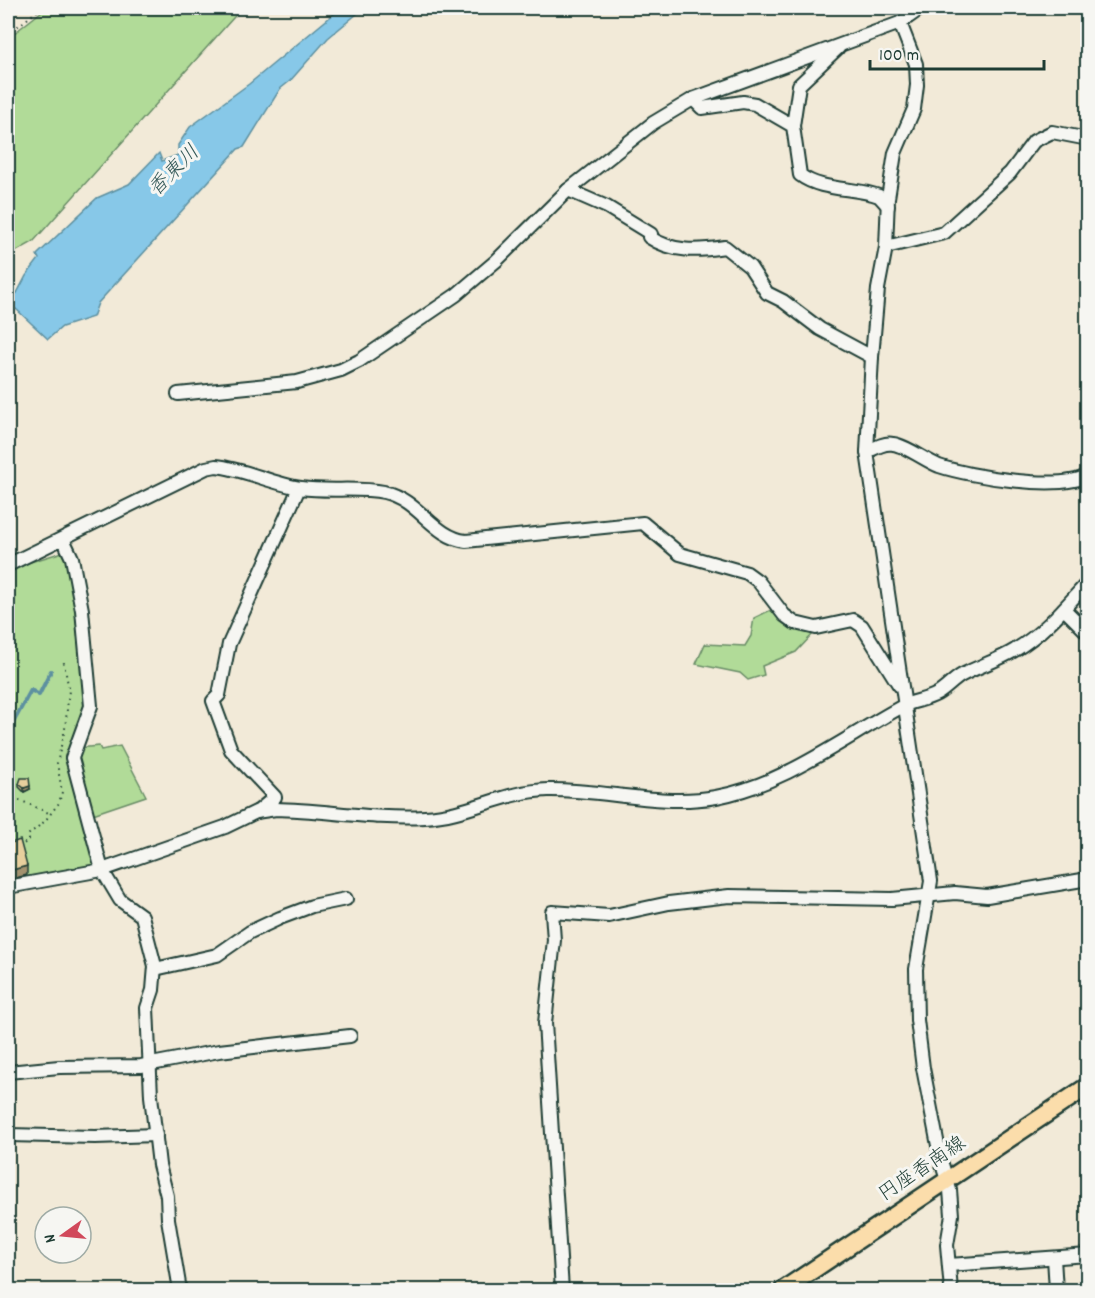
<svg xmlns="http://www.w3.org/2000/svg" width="1095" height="1298" viewBox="0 0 1095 1298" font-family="Dekko,'Klee One',sans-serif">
	<rect width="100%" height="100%" fill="#f2ead8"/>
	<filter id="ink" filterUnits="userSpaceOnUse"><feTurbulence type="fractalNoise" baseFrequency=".0167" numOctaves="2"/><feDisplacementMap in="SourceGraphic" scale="12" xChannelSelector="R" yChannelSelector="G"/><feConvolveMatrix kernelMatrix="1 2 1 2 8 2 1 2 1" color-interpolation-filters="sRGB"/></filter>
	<g filter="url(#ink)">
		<g fill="#b1db98" stroke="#688c66" stroke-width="1.5">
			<polygon points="46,8 242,8 33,242 8,256 8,38"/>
			<polygon points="69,550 89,703 67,757 96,866 8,881 8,569"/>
			<polygon points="775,608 814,633 796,652 762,666 764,675 748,680 740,673 696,664 705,644 745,646 751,636 754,618"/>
			<polygon points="99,746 101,750 120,746 146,796 90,815 74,759 78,748"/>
		</g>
		<polygon fill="#87c8e8" stroke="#5d90a0" stroke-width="1.5" points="341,8 364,8 328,38 290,81 280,89 244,147 238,149 98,303 93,317 62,327 48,339 16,309 8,310 8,290 10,287 17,293 26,276 39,259 37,255 97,198 129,184 159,153 162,161 178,155 178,145 190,127 249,84"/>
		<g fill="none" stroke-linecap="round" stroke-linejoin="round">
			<polyline stroke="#5d90a0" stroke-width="4" points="8,732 31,690 39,695 51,671"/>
			<defs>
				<g id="minor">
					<polyline points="900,23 916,64 917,85 914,109 895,153 888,198 886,247 878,289 872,357 867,452 931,881 916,969 917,1020 923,1068 941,1161 950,1190 952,1215 947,1245 951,1290"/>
					<path d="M693 99 702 108 743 102 755 104 793 126 800 175C821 191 854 187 879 196L888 206"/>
					<polyline points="793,126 799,85 838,48"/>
					<path d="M568 190 607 207 651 234 649 237C673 253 698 251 725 247L750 267 767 293 783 301 820 329 872 357"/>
					<polyline points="886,247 944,233 1010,173 1034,141 1052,132 1088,139"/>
					<polyline points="178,394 297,382 341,370 359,361 456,295 496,261 568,190 653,123 693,99 900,23 921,8"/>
					<path d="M867 452C875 448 884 442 893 444 905 445 926 461 939 466 969 476 1061 492 1088 475"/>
					<polyline points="63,539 72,558 82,610 91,706 72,758 102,870 120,900 142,916 155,966 153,990 147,1008 151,1096 159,1165 167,1196 168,1219 180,1290"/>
					<path d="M8 565 206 468 216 466C245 469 272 484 301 488 328 492 358 487 384 492 419 500 433 537 466 541L643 523 680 554 747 573 758 581 784 615 795 623 816 628 853 620 862 626 899 685"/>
					<polyline points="1064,609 1088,633"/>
					<polyline points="257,812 275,797 231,750 213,701 219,695 229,644 299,488"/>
					<path d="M8 887 102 870 225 827 256 812 276 809C325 810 376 820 425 817 468 815 504 791 548 790 604 789 660 807 716 797 785 784 842 739 903 706 913 701 926 700 937 694 946 689 953 680 962 675 979 666 999 660 1015 650 1044 633 1066 606 1088 582"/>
					<polyline points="155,969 217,955 250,932 280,918 312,906 346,899"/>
					<polyline points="8,1072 59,1067 141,1066 219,1051 350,1036"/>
					<polyline points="8,1135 95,1137 156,1135"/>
					<polyline points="1054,1258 1056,1290"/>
					<polyline points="949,1265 1088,1255"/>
					<polyline points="562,1290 545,1023 554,940 552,912 609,916 669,903 729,896 892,899 955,893 987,896 1088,879"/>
				</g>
				<polyline id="major" points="783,1290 1088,1086"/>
			</defs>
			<use href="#minor" stroke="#1f3d34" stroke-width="16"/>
			<use href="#major" stroke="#1f3d34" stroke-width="21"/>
			<g stroke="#1f3d34" stroke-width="2" stroke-dasharray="1.5 4.5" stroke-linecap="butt">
				<polyline points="8,34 41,8"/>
				<polyline points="8,657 8,659"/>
				<polyline points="8,795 51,814"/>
				<polyline points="19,847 29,840 28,835 45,821 59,803 62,792 57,763 65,729 69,690 63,658"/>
			</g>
			<use href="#minor" stroke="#f6f6f2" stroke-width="12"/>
			<use href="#major" stroke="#fbddab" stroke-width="16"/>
		</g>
		<polygon fill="#c7b287" stroke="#1f3d34" stroke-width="1.5" points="19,784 30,789 24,792 19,787"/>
		<g fill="#a2916e" stroke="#1f3d34" stroke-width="1.5">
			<polygon points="30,786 30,789 24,792 24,788"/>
			<polygon points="27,866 27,875 8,880 8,871"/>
		</g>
		<g fill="#e7cf9d" stroke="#1f3d34" stroke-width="1.5">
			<polygon points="21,778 29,778 30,786 24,788 19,784"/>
			<polygon points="20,840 27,866 8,871 8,844"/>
		</g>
	</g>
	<g text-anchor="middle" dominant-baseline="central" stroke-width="6" stroke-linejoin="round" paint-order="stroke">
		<g font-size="20" fill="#1f3d34" stroke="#f6f6f2">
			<text transform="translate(923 1170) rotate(-34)">円座香南線</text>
		</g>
		<g font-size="21" font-style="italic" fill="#345958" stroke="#f6f6f2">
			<text transform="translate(175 172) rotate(-45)">香東川</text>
		</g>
	</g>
	<rect width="1095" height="1298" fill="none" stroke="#f6f6f2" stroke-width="30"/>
	<rect x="15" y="15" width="1065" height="1268" fill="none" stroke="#1f3d34" stroke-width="2" filter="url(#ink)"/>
	<g transform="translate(63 1235) rotate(255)"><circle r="28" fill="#f6f6f2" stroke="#a0aca6" stroke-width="1.5"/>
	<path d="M0-4.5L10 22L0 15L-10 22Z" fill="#d1495b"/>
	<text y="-9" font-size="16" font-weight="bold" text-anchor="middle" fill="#1f3d34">N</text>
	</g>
	<path d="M870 60v9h174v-9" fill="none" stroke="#1f3d34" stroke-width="3"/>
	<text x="879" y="60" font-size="18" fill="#1f3d34" stroke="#f6f6f2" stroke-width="4.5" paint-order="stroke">100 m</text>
</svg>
